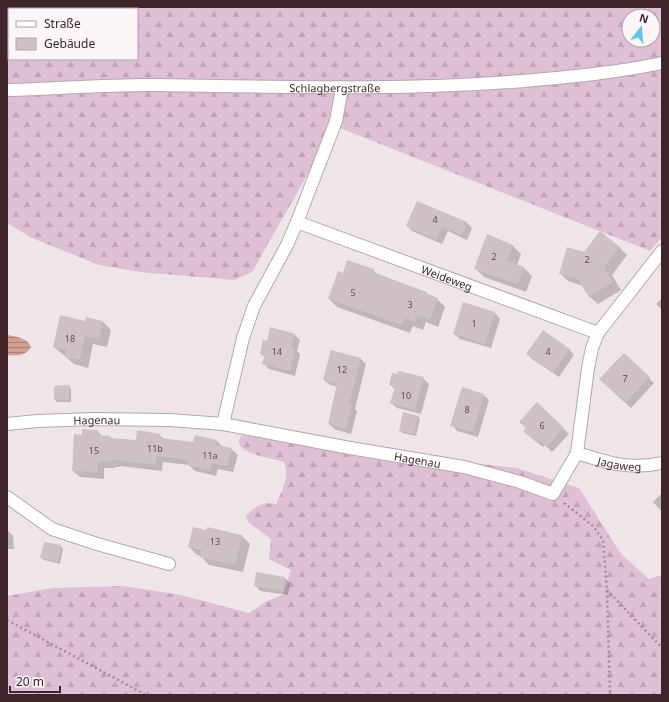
<svg xmlns="http://www.w3.org/2000/svg" width="669" height="702" viewBox="0 0 669 702" font-family="'Noto Sans',sans-serif">
	<defs>
		<pattern id="forest-firs" width="22" height="20" patternUnits="userSpaceOnUse"><rect width="22" height="20" fill="#debfd4"/><path d="M5 1l3.5 6h-7zM16 11l3.5 6h-7z" fill="#c0a4b6"/></pattern>
		<pattern id="water-rules" width="6" height="5" patternUnits="userSpaceOnUse"><rect width="6" height="5" fill="#d19d8f"/><path d="M0 2.5h6" fill="none" stroke="#ab8075"/></pattern>
	</defs>
	<rect width="100%" height="100%" fill="#eee5e8"/>
	<g fill="url(#forest-firs)" fill-rule="evenodd">
		<path d="M7 7H662V237L650 251 335 126 252 272 234 280 140 272 99 265 32 238 7 223ZM9 9H137V59H9ZM629 16H653V40H629Z"/>
		<path d="M242 435 288 442 516 468 579 488 621 554 649 579 662 575V695H7V596L53 588 123 586 181 595 249 613 267 601 283 595 291 570 269 559 271 539 248 522 246 516C254 507 263 501 276 504 282 491 290 477 284 462 275 458 226 453 242 435Z"/>
	</g>
	<path fill="url(#water-rules)" d="M8 335C17 337 28 338 31 347 25 356 17 356 7 355V336Z"/>
	<g fill="#0003">
		<polygon points="466,222 472,228 467,240 448,231 442,244 412,231 407,226"/>
		<polygon points="487,235 513,246 521,254 517,265 524,268 532,276 526,292 484,277 475,268"/>
		<polygon points="619,247 627,255 612,275 621,290 598,304 589,296 583,286 568,281 560,273 584,253"/>
		<polygon points="373,270 378,275 426,292 429,296 437,299 445,307 438,327 426,322 423,330 413,326 410,333 337,307 329,299 344,274"/>
		<polygon points="662,298 662,310 656,304"/>
		<polygon points="495,313 500,319 491,348 460,339 454,334"/>
		<polygon points="86,322 103,322 111,330 107,347 93,344 88,368 74,364 54,347"/>
		<polygon points="294,334 300,340 297,351 300,354 295,376 269,369 264,364 265,358 261,353 268,342"/>
		<polygon points="569,349 574,355 559,377 532,359 527,354"/>
		<polygon points="331,351 361,359 366,364 355,409 357,411 351,434 334,429 329,424 338,387 330,385 324,380"/>
		<polygon points="624,354 654,383 631,408 601,379"/>
		<polygon points="423,378 429,384 421,414 397,408 391,403 395,389 390,385"/>
		<polygon points="69,386 71,389 71,402 57,402 55,400"/>
		<polygon points="483,395 489,400 478,437 457,431 452,425"/>
		<polygon points="537,404 569,434 552,452 545,445 543,447 530,436 527,429"/>
		<polygon points="418,416 420,419 416,436 402,433 400,430"/>
		<polygon points="97,431 103,437 110,437 113,439 137,441 159,435 165,440 194,443 196,436 217,441 223,447 231,449 238,455 233,472 218,469 216,476 195,471 189,465 163,462 162,471 120,466 120,467 115,467 115,468 104,468 104,479 80,477 73,471 83,436"/>
		<polygon points="662,493 662,512 653,502"/>
		<polygon points="208,528 242,536 250,544 243,572 209,565 201,556 197,555 189,547 207,532"/>
		<polygon points="7,530 13,536 14,549 7,549"/>
		<polygon points="45,543 61,546 63,549 60,564 44,560 41,558"/>
		<polygon points="285,578 290,583 288,595 260,591 255,585"/>
	</g>
	<g fill="#cec1c6">
		<polygon points="417,201 467,222 462,235 442,227 436,240 406,226"/>
		<polygon points="600,231 620,247 604,267 613,282 589,297 578,279 559,274 567,247 584,252"/>
		<polygon points="487,234 513,245 507,261 524,267 518,284 474,269"/>
		<polygon points="347,260 374,269 373,272 426,292 425,293 438,298 430,320 417,315 415,322 405,318 402,325 328,299 338,271 343,273"/>
		<polygon points="463,302 495,312 485,344 453,334"/>
		<polygon points="60,315 85,321 86,317 103,321 99,339 85,336 80,360 65,357 66,350 53,347"/>
		<polygon points="270,327 295,334 291,347 295,348 290,371 262,364 265,355 260,354 263,340 267,341"/>
		<polygon points="543,330 570,349 553,373 526,354"/>
		<polygon points="331,350 361,358 349,404 352,405 346,429 328,424 337,384 323,380"/>
		<polygon points="624,353 650,377 625,403 599,379"/>
		<polygon points="398,371 424,377 415,410 390,403 395,387 389,385 392,373 398,374"/>
		<polygon points="69,385 69,400 54,400 54,386"/>
		<polygon points="462,387 484,394 473,432 450,426"/>
		<polygon points="537,402 564,428 546,447 539,440 537,443 523,431 526,428 519,422"/>
		<polygon points="403,412 418,416 414,434 399,431"/>
		<polygon points="82,429 98,430 98,435 110,436 110,438 136,440 137,430 160,434 160,438 193,442 195,435 217,440 216,445 232,448 227,466 212,463 210,470 187,465 189,460 157,456 155,465 114,460 114,461 109,461 109,462 98,462 98,472 72,471 74,434 82,435"/>
		<polygon points="193,527 206,530 207,527 242,535 235,565 200,557 202,550 188,547"/>
		<polygon points="44,542 61,545 58,562 40,558"/>
		<polygon points="256,572 285,577 283,591 254,586"/>
	</g>
	<g fill="none" stroke-linecap="round" stroke-linejoin="round">
		<defs>
			<g id="minor">
				<path id="s1" d="M7 90C58 89 108 84 159 85 284 87 409 91 535 80 577 76 620 72 662 63"/>
				<path id="s2" d="M297 222 598 333"/>
				<path id="s3" d="M7 424 37 421 94 419 170 420 223 424 350 448 464 467 520 482 553 494 577 453 588 368 592 348 598 333 662 251"/>
				<polyline points="223,424 243,338 254,306 287,245 297,222 336,121 342,88"/>
				<path id="s4" d="M577 453C608 463 630 470 662 463"/>
				<polyline points="7,497 52,529 97,544 169,564"/>
			</g>
		</defs>
		<use href="#minor" stroke="#b6a7ab" stroke-width="14"/>
		<g stroke="#b08691" stroke-width="2.5" stroke-dasharray="2 3" stroke-linecap="butt">
			<polyline points="564,503 593,526 603,540 607,590 610,695"/>
			<polyline points="607,590 662,648"/>
			<polyline points="7,620 146,695"/>
		</g>
		<use href="#minor" stroke="#fff" stroke-width="12"/>
	</g>
	<g text-anchor="middle" dominant-baseline="central" stroke-width="4" stroke-linejoin="round" paint-order="stroke">
		<g font-size="9" fill="#634b51">
			<text x="435" y="219">4</text>
			<text x="494" y="256">2</text>
			<text x="587" y="259">2</text>
			<text x="353" y="292">5</text>
			<text x="410" y="304">3</text>
			<text x="474" y="323">1</text>
			<text x="70" y="338">18</text>
			<text x="277" y="351">14</text>
			<text x="548" y="351">4</text>
			<text x="342" y="369">12</text>
			<text x="625" y="378">7</text>
			<text x="406" y="395">10</text>
			<text x="467" y="409">8</text>
			<text x="542" y="425">6</text>
			<text x="155" y="448">11b</text>
			<text x="94" y="450">15</text>
			<text x="210" y="455">11a</text>
			<text x="215" y="541">13</text>
		</g>
		<g font-size="11" fill="#3f242a" stroke="#faf6f7">
			<text stroke="none"><textPath href="#s1" startOffset="328">Schlagbergstraße</textPath></text>
			<text stroke="none"><textPath href="#s2" startOffset="160">Weideweg</textPath></text>
			<text stroke="none"><textPath href="#s3" startOffset="90">Hagenau</textPath></text>
			<text stroke="none"><textPath href="#s3" startOffset="414">Hagenau</textPath></text>
			<text stroke="none"><textPath href="#s4" startOffset="44">Jagaweg</textPath></text>
		</g>
	</g>
	<rect width="669" height="702" fill="none" stroke="#3f242a" stroke-width="16"/>
	<rect x="8" y="8" width="130" height="52" fill="#faf6f7" stroke="#afa2a5"/>
	<rect x="16" y="21" width="20" height="6" fill="#ffffff" stroke="#afa2a5"/>
	<text x="44" y="28" font-size="12" fill="#3f242a">Straße</text>
	<rect x="16" y="38" width="20" height="12" fill="#cec1c6" stroke="#afa2a5"/>
	<text x="44" y="48" font-size="12" fill="#3f242a">Gebäude</text>
	<g transform="translate(641 28) rotate(17)"><circle r="19" fill="#faf6f7" stroke="#afa2a5"/>
	<path d="M0-3L7 15L0 10L-7 15Z" fill="#62c3ef"/>
	<text y="-6" font-size="11" font-weight="bold" text-anchor="middle" fill="#3f242a">N</text>
	</g>
	<path d="M10 686v6h50v-6" fill="none" stroke="#3f242a" stroke-width="2"/>
	<text x="16" y="686" font-size="12" fill="#3f242a" stroke="#faf6f7" stroke-width="3" paint-order="stroke">20 m</text>
</svg>
